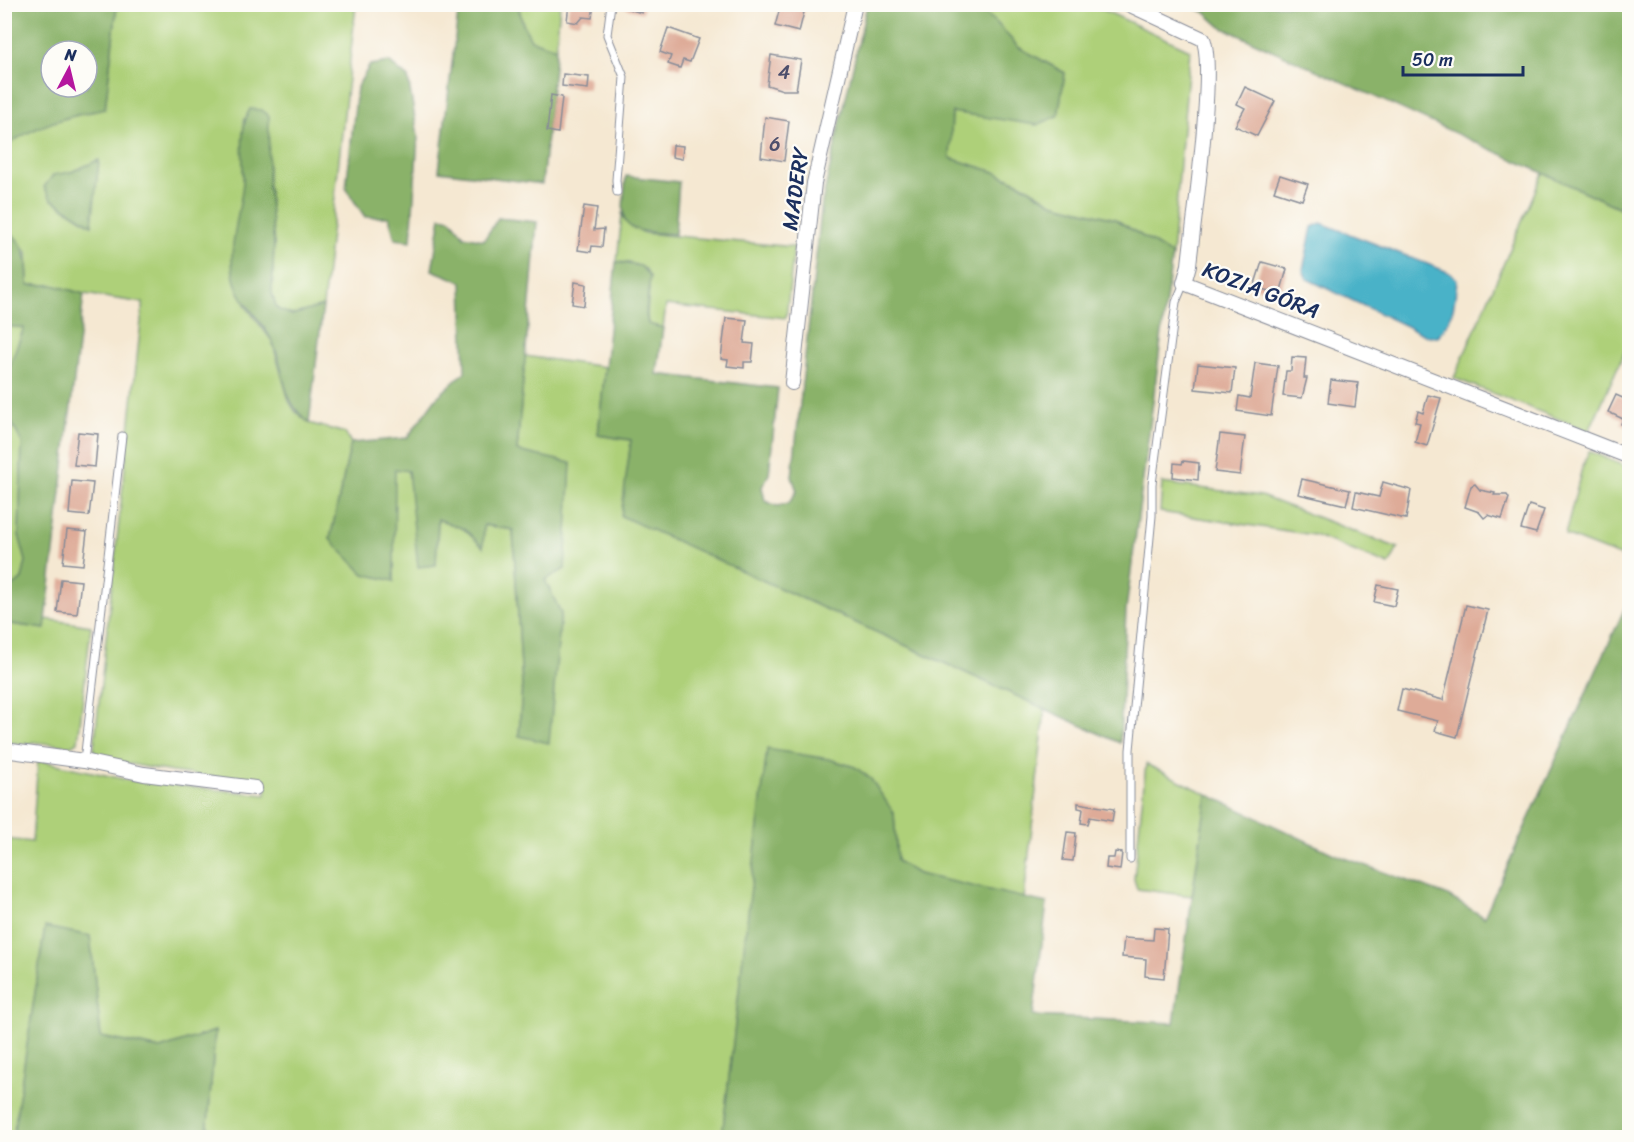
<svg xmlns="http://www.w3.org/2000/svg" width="1634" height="1142" viewBox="0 0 1634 1142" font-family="Sriracha,sans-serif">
	<rect width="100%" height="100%" fill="#fdfcf7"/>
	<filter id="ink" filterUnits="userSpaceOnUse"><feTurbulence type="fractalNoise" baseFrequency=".0167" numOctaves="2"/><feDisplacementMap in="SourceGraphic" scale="12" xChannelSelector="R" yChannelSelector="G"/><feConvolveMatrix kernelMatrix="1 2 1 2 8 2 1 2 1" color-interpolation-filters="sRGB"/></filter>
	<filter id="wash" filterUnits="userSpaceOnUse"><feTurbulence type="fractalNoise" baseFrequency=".008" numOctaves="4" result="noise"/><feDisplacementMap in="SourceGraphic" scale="24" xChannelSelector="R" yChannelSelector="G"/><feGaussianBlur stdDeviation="1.35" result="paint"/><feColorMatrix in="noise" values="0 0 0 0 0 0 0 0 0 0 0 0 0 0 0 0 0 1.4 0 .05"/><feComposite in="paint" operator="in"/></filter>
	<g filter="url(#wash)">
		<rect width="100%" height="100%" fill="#f5e8d2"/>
		<g fill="#aed079" stroke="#64806c" stroke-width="1.5" fill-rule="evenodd">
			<path d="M117 5H356L323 306 292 315 277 309 272 294 274 244 268 184 244 118 245 305 272 341 289 401 295 411 309 423 345 433 351 443 330 539 394 581V469L408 470 436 565 438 519 464 529 483 547 484 525 513 530 522 685 519 736 545 580 571 463 517 451 525 356 605 367 598 435 631 440 622 516 1045 709 1024 899 918 874 897 862 894 813 768 749 722 1137H207L215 1031 160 1049 101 1037 90 936 45 928 13 1137 5 1138V839L32 842 38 760 128 780 266 795 267 784 172 772 93 757 143 303 84 294 53 285H28L27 252 5 230V147C34 125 69 116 105 109ZM99 161 91 225 51 199 53 176 71 172Z"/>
			<polygon points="518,5 560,5 556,48 531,40 523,24"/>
			<polygon points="974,5 1093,5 1190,50 1172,255 1115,219 1052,203 1022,184 995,172 950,158 952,112 1037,124 1058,116 1065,73 1018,47 996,22"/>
			<polygon points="1543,173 1629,212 1629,342 1589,431 1454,378"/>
			<path d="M622 214 626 222 644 233 794 247 786 318 666 305 663 328 648 324C644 306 654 286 646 269L631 263 617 262Z"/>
			<polygon points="4,326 24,327 10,365 9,417 22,443 19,535 26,561 22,579 15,585 5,587"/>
			<polygon points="1589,451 1629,468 1629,560 1565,535 1582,468"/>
			<polygon points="1162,483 1261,496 1398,548 1389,565 1314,535 1160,512"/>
			<polygon points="46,619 91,626 78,742 70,746 32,742 31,745 5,742 4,623 44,629"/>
			<polygon points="1146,764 1207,794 1192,896 1137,889 1134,879"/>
		</g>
		<g fill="#8ab269" stroke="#527064" stroke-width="1.5" fill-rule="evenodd">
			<path d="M5 4 117 5 105 109C69 116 34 125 5 147ZM51 51H87V87H51Z"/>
			<polygon points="459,5 518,5 523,24 531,40 556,48 542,184 439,171"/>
			<polygon points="867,5 974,5 996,22 1018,47 1065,73 1058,116 1037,125 952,112 950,158 995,172 1021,184 1052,203 1115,219 1172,255 1126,610 1120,743 621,516 631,440 598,435 616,262 641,266 650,277 646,314 648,324 663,328 657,374 778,388 769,474 762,487 765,501 777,506 789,503 797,491 792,477 822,202"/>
			<polygon points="1189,5 1629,5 1629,212 1221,27 1204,12"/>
			<polygon points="389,62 408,78 418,136 411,241 395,239 389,217 365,217 346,189 357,87 370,65"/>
			<path d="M250 109 262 110 269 116 268 184 274 244 272 294 277 309 292 315 323 306 309 423C278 397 287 372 272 341 261 318 240 304 234 278 227 250 241 210 243 182 244 159 238 129 250 109Z"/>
			<polygon points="99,160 92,225 51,199 44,187 53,175 71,172"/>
			<path d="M626 176 679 182 675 234C619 231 620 229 626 176Z"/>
			<polygon points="441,217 451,219 464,236 484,240 498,218 537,222 517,451 571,463 565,569 545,580 561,613 549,743 519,736 522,685 513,530 484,525 483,547 464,529 438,519 436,565 418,567 408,471 395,469 394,581 364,574 330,539 351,443 407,438 436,398 465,372 462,282 432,270"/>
			<path d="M4 230C29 242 27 261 28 285H53L84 294 45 629 5 623V587L15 585 22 579 26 561 19 535 22 443 9 417 10 365 24 328 5 326Z"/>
			<polygon points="1629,599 1629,1137 722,1137 767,749 829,759 855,767 871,779 894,813 897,861 918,874 1047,903 1033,1016 1174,1023 1207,794 1334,854 1446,895 1484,917"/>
			<polygon points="45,927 90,936 101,1037 160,1049 215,1031 207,1137 13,1137"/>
		</g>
		<path fill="#49b2c8" stroke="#327093" stroke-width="1.5" d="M1321 223 1448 272 1457 279C1455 302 1454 320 1437 337L1427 336 1307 279 1303 270 1312 227Z"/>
		<g id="blocks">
			<g fill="#deab98">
				<polygon points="569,4 594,5 592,18 583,17 578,23 567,21"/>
				<polygon points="612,4 645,4 642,13"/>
				<polygon points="781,4 806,4 799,32 775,26"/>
				<polygon points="668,28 699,39 690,62 683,60 680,68 668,64 671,56 660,52"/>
				<polygon points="771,55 801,60 796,90 783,90 767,85"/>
				<polygon points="563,74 589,77 588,89 562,86"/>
				<polygon points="1245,87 1275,101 1257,136 1235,126 1245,108 1237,104"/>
				<polygon points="551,95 562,97 558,133 547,131"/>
				<polygon points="765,117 789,121 784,161 761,157"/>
				<polygon points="673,145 683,146 682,159 672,157"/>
				<polygon points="1280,175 1308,184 1302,200 1274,191"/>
				<polygon points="584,206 597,208 594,230 604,229 602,247 592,246 591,252 578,250"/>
				<polygon points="1262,262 1287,269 1280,294 1254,287"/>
				<polygon points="575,282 586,284 584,306 572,304"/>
				<polygon points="726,318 747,320 744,343 754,344 752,362 744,362 744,368 727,366 728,360 721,359"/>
				<polygon points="1292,357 1306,358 1304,378 1307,378 1302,398 1283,396 1286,371 1291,371"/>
				<polygon points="1255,363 1278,366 1271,416 1237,411 1239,396 1250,398"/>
				<polygon points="1198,364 1235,368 1232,393 1195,389"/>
				<polygon points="1331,380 1358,383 1355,407 1328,403"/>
				<polygon points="1628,393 1630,394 1630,429 1621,424 1623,419 1608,412 1616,395 1625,399"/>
				<polygon points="1428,395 1441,398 1427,446 1415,442 1420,423 1415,422 1418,411 1423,413"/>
				<polygon points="78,432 98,434 95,467 74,465"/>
				<polygon points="1220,434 1245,437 1240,475 1215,472"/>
				<polygon points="1183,461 1199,463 1198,480 1173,477 1174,463 1182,464"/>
				<polygon points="1302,479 1350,490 1346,505 1298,494"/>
				<polygon points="72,481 93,483 89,516 69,514"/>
				<polygon points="1383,482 1411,490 1406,519 1353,507 1356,492 1379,497"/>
				<polygon points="1475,484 1480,490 1495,493 1494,495 1507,495 1509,498 1502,519 1488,515 1484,518 1479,512 1465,507 1471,486"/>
				<polygon points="1529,505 1544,510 1536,533 1521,529"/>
				<polygon points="67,530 87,532 83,565 63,563"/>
				<polygon points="61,579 81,581 77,614 57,612"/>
				<polygon points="1378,585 1398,589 1394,606 1374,602"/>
				<polygon points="1466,605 1488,610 1457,737 1435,731 1438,721 1397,711 1402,689 1443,700"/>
				<polygon points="1078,803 1114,809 1112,821 1090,817 1088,824 1081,823 1083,809 1078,808"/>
				<polygon points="1067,832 1076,833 1073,861 1063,860"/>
				<polygon points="1115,852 1122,853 1120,870 1106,868 1107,858 1114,858"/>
				<polygon points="1154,928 1168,929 1164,978 1145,976 1146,959 1122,957 1124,938 1153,940"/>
			</g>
		</g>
	</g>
	<g filter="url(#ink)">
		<use href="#blocks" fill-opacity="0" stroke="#888c98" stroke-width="1.5"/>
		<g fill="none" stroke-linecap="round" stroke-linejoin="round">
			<defs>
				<g id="lane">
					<polyline points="611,4 607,35 624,77 616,180 617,192"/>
					<polyline points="84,761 122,436"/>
					<polyline points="1130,859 1130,750 1152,516 1152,484 1176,302 1184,283"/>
				</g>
				<g id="street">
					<path d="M1128 4 1203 39C1216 66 1193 225 1189 265L1184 283 1630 457"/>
					<polyline points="792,383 814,183 855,4"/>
					<polyline points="4,750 84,761 144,774 255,788"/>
				</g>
			</defs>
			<use href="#lane" stroke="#888c98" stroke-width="9"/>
			<use href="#street" stroke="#888c98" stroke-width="16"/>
			<use href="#lane" stroke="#fff" stroke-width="7"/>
			<use href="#street" stroke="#fff" stroke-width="14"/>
		</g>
	</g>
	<g text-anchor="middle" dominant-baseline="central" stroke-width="4.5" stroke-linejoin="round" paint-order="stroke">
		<g font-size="20" fill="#4c4e6c">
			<text x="784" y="72">4</text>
			<text x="775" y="144">6</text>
		</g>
		<g font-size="22" fill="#1b2f5e" stroke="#fdfcf7">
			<text transform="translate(795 189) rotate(-82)">MADERY</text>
			<text transform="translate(1261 290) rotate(21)">KOZIA GÓRA</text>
		</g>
	</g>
	<rect width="1634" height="1142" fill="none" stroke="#fdfcf7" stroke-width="24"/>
	<g transform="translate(69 69) rotate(7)"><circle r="28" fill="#fdfcf7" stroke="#a3aaba" stroke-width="1.5"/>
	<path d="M0-4.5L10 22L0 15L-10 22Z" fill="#b5179e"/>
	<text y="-9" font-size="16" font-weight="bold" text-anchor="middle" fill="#1b2f5e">N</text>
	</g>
	<path d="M1403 66v9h120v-9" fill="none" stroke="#1b2f5e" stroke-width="3"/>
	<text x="1412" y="66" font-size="18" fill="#1b2f5e" stroke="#fdfcf7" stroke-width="4.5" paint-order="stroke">50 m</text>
</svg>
